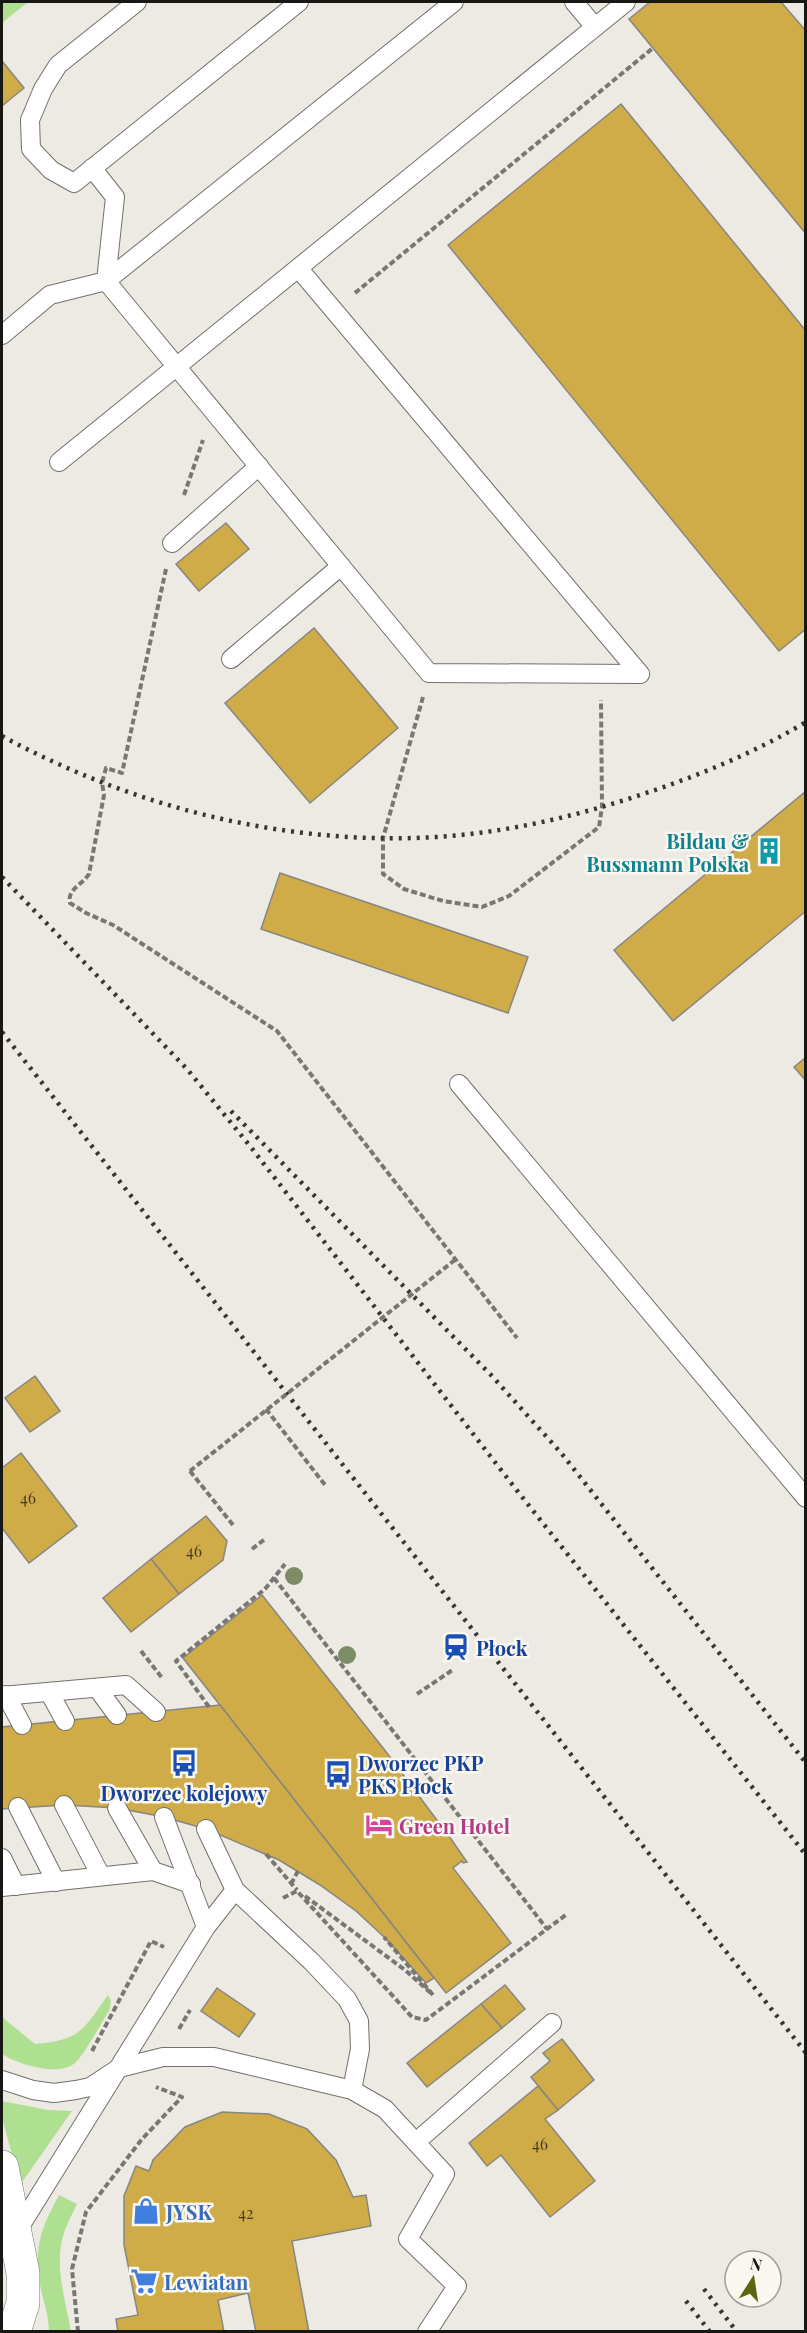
<svg xmlns="http://www.w3.org/2000/svg" width="807" height="2333" viewBox="0 0 807 2333" font-family="'Playfair Display',serif">
	<rect width="100%" height="100%" fill="#eceae3"/>
	<g fill="#afe091">
		<polygon points="2,2 28,2 2,23"/>
		<path d="M108 1995 111 2001 109 2011C99 2026 88 2049 76 2062 61 2078 17 2064 2 2054V2017L35 2044C81 2040 83 2030 108 1995Z"/>
		<polygon points="2,2101 48,2110 72,2111 20,2185 2,2117"/>
		<path d="M59 2195 77 2204C73 2213 68 2221 65 2230 53 2262 65 2299 71 2331H49C49 2317 44 2303 41 2290 33 2249 40 2230 59 2195Z"/>
	</g>
	<g fill="#cfac48" stroke="#888680" stroke-width="1.5">
		<polygon points="650,2 781,2 806,31 806,234 629,19"/>
		<polygon points="2,61 24,88 2,106"/>
		<polygon points="621,104 806,331 806,629 779,651 448,245"/>
		<polygon points="226,523 249,549 199,591 176,564"/>
		<polygon points="314,628 398,728 310,803 225,703"/>
		<polygon points="806,791 806,911 673,1021 614,950"/>
		<polygon points="280,873 528,957 508,1013 261,929"/>
		<polygon points="806,1057 806,1081 794,1067"/>
		<polygon points="35,1376 60,1411 30,1432 5,1398"/>
		<polygon points="21,1453 77,1526 29,1563 2,1528 2,1468"/>
		<polygon points="206,1516 227,1541 223,1560 179,1594 151,1559"/>
		<polygon points="151,1559 179,1594 131,1632 103,1598"/>
		<polygon points="262,1595 387,1753 451,1839 467,1862 463,1863 462,1861 453,1868 511,1943 446,1993 183,1658"/>
		<polygon points="220,1705 434,1978 426,1983 384,1937 356,1911 320,1885 279,1860 206,1829 164,1817 117,1808 64,1805 2,1809 2,1727"/>
		<polygon points="505,1985 525,2009 502,2028 481,2004"/>
		<polygon points="217,1988 255,2014 239,2037 201,2011"/>
		<polygon points="481,2004 502,2028 427,2087 407,2063"/>
		<polygon points="562,2039 594,2080 558,2110 531,2077 550,2061 543,2053"/>
		<polygon points="538,2086 558,2110 545,2119 595,2181 550,2217 501,2155 487,2166 469,2143"/>
		<polygon points="222,2112 269,2114 307,2129 336,2160 353,2197 366,2195 371,2226 292,2241 309,2332 256,2332 248,2293 218,2300 224,2332 118,2332 116,2319 138,2315 124,2245 124,2196 136,2166 149,2171 153,2160 185,2127"/>
	</g>
	<g fill="none" stroke-linecap="round" stroke-linejoin="round">
		<defs>
			<g id="service">
				<polyline points="137,2 58,65 43,89 30,120 31,149 51,170 74,183 299,2"/>
				<polyline points="454,2 106,281 429,673 640,674"/>
				<polyline points="574,2 595,27"/>
				<polyline points="299,269 640,674"/>
				<polyline points="2,335 50,295 106,281 115,197 92,168"/>
				<polyline points="59,462 626,2"/>
				<polyline points="172,543 259,466"/>
				<polyline points="231,659 341,566"/>
				<polyline points="459,1084 806,1498"/>
				<polyline points="97,1688 117,1715"/>
				<polyline points="49,1692 65,1721"/>
				<polyline points="6,1695 22,1725"/>
				<polyline points="2,1696 126,1685 156,1712"/>
				<polyline points="64,1805 101,1876"/>
				<polyline points="18,1807 56,1882"/>
				<polyline points="117,1808 153,1871"/>
				<polyline points="164,1817 206,1927"/>
				<polyline points="206,1829 235,1890 312,1962 347,1999 359,2021 360,2049 352,2090"/>
				<polyline points="2,1858 16,1886"/>
				<polyline points="2,1887 153,1871 191,1884"/>
				<polyline points="2,2080 33,2090 54,2093 76,2090 90,2087 119,2068 163,2057 214,2057 352,2090 385,2109 445,2174 408,2239 457,2286 427,2332"/>
				<polyline points="416,2142 552,2023"/>
				<polyline points="16,2233 206,1927 235,1890"/>
			</g>
			<polyline id="tertiary" points="2,2167 23,2273 23,2303 14,2332"/>
		</defs>
		<use href="#service" stroke="#73706b" stroke-width="20"/>
		<use href="#tertiary" stroke="#73706b" stroke-width="34"/>
		<g stroke="#787773" stroke-width="4" stroke-dasharray="6 3" stroke-linecap="butt">
			<polyline points="355,293 653,48"/>
			<polyline points="184,495 203,440"/>
			<path d="M166 569 122 773 106 768 102 783 104 795 89 874C82 885 67 889 70 903L86 913 113 925 277 1031 517 1338"/>
			<polyline points="423,697 383,838 383,874 404,889 443,901 482,907 509,896 599,827 602,807 601,700"/>
			<polyline points="266,1409 325,1485"/>
			<polyline points="190,1471 233,1525"/>
			<polyline points="252,1549 265,1539"/>
			<polyline points="274,1578 547,1929"/>
			<polyline points="141,1651 163,1679"/>
			<polyline points="417,1694 454,1669"/>
			<polyline points="209,1707 176,1661 265,1589 285,1564"/>
			<polyline points="266,1854 297,1890"/>
			<polyline points="291,1884 298,1871"/>
			<polyline points="305,1896 405,1970 433,1995 384,1937"/>
			<polyline points="283,1898 297,1891 412,2017 426,2020 567,1914"/>
			<polyline points="179,2029 190,2010"/>
			<polyline points="92,2051 151,1941 164,1947"/>
			<polyline points="78,2332 72,2269 86,2212 142,2139 182,2097 156,2087"/>
		</g>
		<use href="#service" stroke="#fff" stroke-width="18"/>
		<use href="#tertiary" stroke="#fff" stroke-width="33"/>
		<g stroke="#363632" stroke-width="4.5" stroke-dasharray="3 6" stroke-linecap="butt">
			<path d="M2 736C127 804 271 842 414 838 491 836 568 819 640 795 698 776 754 753 806 722"/>
			<polyline points="2,877 187,1069 250,1146 515,1488 806,1855"/>
			<polyline points="2,1032 806,2053"/>
			<polyline points="231,1111 492,1376 562,1454 806,1763"/>
			<polyline points="704,2289 737,2332"/>
			<polyline points="686,2301 710,2332"/>
		</g>
		<polyline stroke="#787773" stroke-width="4" stroke-dasharray="6 3" stroke-linecap="butt" points="190,1471 456,1259"/>
	</g>
	<g fill="#7b8c67">
		<circle cx="294" cy="1576" r="9"/>
		<circle cx="347" cy="1655" r="9"/>
	</g>
	<defs>
		<symbol id="building-bare" viewBox="-9 -9 18 18"><path d="M-4-6H4V6H1V3H-1V6H-4ZM-2.5-4.3h1.7v1.8h-1.7ZM.8-4.3h1.7v1.8H.8ZM-2.5-1h1.7V.8h-1.7ZM.8-1h1.7V.8H.8Z" fill="#0f9aa8" stroke="#f9f7f0" stroke-width="2.5" paint-order="stroke"/></symbol>
		<symbol id="station-bare" viewBox="-9 -9 18 18"><path d="M-3-6H3Q5-6 5-4V2Q5 4 3 4L4.5 6H3L1.5 4h-3L-3 6H-4.5L-3 4Q-5 4-5 2V-4Q-5-6-3-6ZM-3.5-4v3h7v-3ZM-3.5 1v1.5H-2V1ZM2 1v1.5H3.5V1Z" fill="#1a4fb4" stroke="#f9f7f0" stroke-width="2.5" paint-order="stroke"/></symbol>
		<symbol id="bus-bare" viewBox="-9 -9 18 18"><path d="M-5-6H5V4H4V6H2V4H-2V6H-4V4H-5ZM-3.5-4V0h7V-4ZM-3.5 1.2v1.5H-2V1.2ZM2 1.2v1.5H3.5V1.2Z" fill="#1a4fb4" stroke="#f9f7f0" stroke-width="2.5" paint-order="stroke"/></symbol>
		<symbol id="hotel-bare" viewBox="-9 -9 18 18"><path d="M-6-4.5h1.5V1H6V5H4.5V3h-9V5H-6ZM-4 0a1.8 1.8 0 1 1 3.6 0ZM.5 0V-2.5h3Q6-2.5 6 0Z" fill="#d1479c" stroke="#f9f7f0" stroke-width="2.5" paint-order="stroke"/></symbol>
		<symbol id="shop-bare" viewBox="-9 -9 18 18"><path d="M-5-2.5h2.3a2.7 3.5 0 0 1 5.4 0H5L5.5 6h-11ZM-1.5-2.5h3a1.5 2.3 0 0 0-3 0Z" fill="#3f7fe0" stroke="#f9f7f0" stroke-width="2.5" paint-order="stroke"/></symbol>
		<symbol id="supermarket-bare" viewBox="-9 -9 18 18"><path d="M-6-5.5h2.5l.6 2H6L4.5 2H-2.5L-4.4-4H-6ZM-1.5 3.2a1.3 1.3 0 1 0 .1 0ZM3 3.2a1.3 1.3 0 1 0 .1 0Z" fill="#3f7fe0" stroke="#f9f7f0" stroke-width="2.5" paint-order="stroke"/></symbol>
	</defs>
	<g fill-rule="evenodd">
		<use href="#building-bare" x="750" y="832" width="38" height="38"/>
		<use href="#station-bare" x="437" y="1628" width="38" height="38"/>
		<use href="#bus-bare" x="165" y="1744" width="38" height="38"/>
		<use href="#bus-bare" x="319" y="1755" width="38" height="38"/>
		<use href="#hotel-bare" x="360" y="1806" width="38" height="38"/>
		<use href="#shop-bare" x="127" y="2192" width="38" height="38"/>
		<use href="#supermarket-bare" x="125" y="2262" width="38" height="38"/>
	</g>
	<g text-anchor="middle" dominant-baseline="central" stroke-width="5" stroke-linejoin="round" paint-order="stroke">
		<g font-size="16" fill="#453c21">
			<text x="28" y="1497">46</text>
			<text x="194" y="1550">46</text>
			<text x="540" y="2143">46</text>
			<text x="246" y="2212">42</text>
		</g>
		<g font-size="20" font-weight="bold" fill="#0d838f" stroke="#f9f7f0" text-anchor="end">
			<text x="749" y="840">Bildau &amp;<tspan x="749" dy="23">Bussmann Polska</tspan></text>
		</g>
		<g font-size="20" font-weight="bold" fill="#164399" stroke="#f9f7f0" text-anchor="start">
			<text x="476" y="1647">Płock</text>
			<text x="358" y="1762">Dworzec PKP<tspan x="358" dy="23">PKS Płock</tspan></text>
			<text x="184" y="1792" text-anchor="middle">Dworzec kolejowy</text>
		</g>
		<g font-size="20" font-weight="bold" fill="#b23c85" stroke="#f9f7f0" text-anchor="start">
			<text x="399" y="1825">Green Hotel</text>
		</g>
		<g font-size="20" font-weight="bold" fill="#366cbe" stroke="#f9f7f0" text-anchor="start">
			<text x="166" y="2211">JYSK</text>
			<text x="164" y="2281">Lewiatan</text>
		</g>
	</g>
	<rect width="807" height="2333" fill="none" stroke="#171714" stroke-width="6"/>
	<g transform="translate(753 2279) rotate(12)"><circle r="28" fill="#f9f7f0" stroke="#9f9d98" stroke-width="1.5"/>
	<path d="M0-4.5L10 22L0 15L-10 22Z" fill="#596810"/>
	<text y="-9" font-size="16" font-weight="bold" text-anchor="middle" fill="#171714">N</text>
	</g>
</svg>
